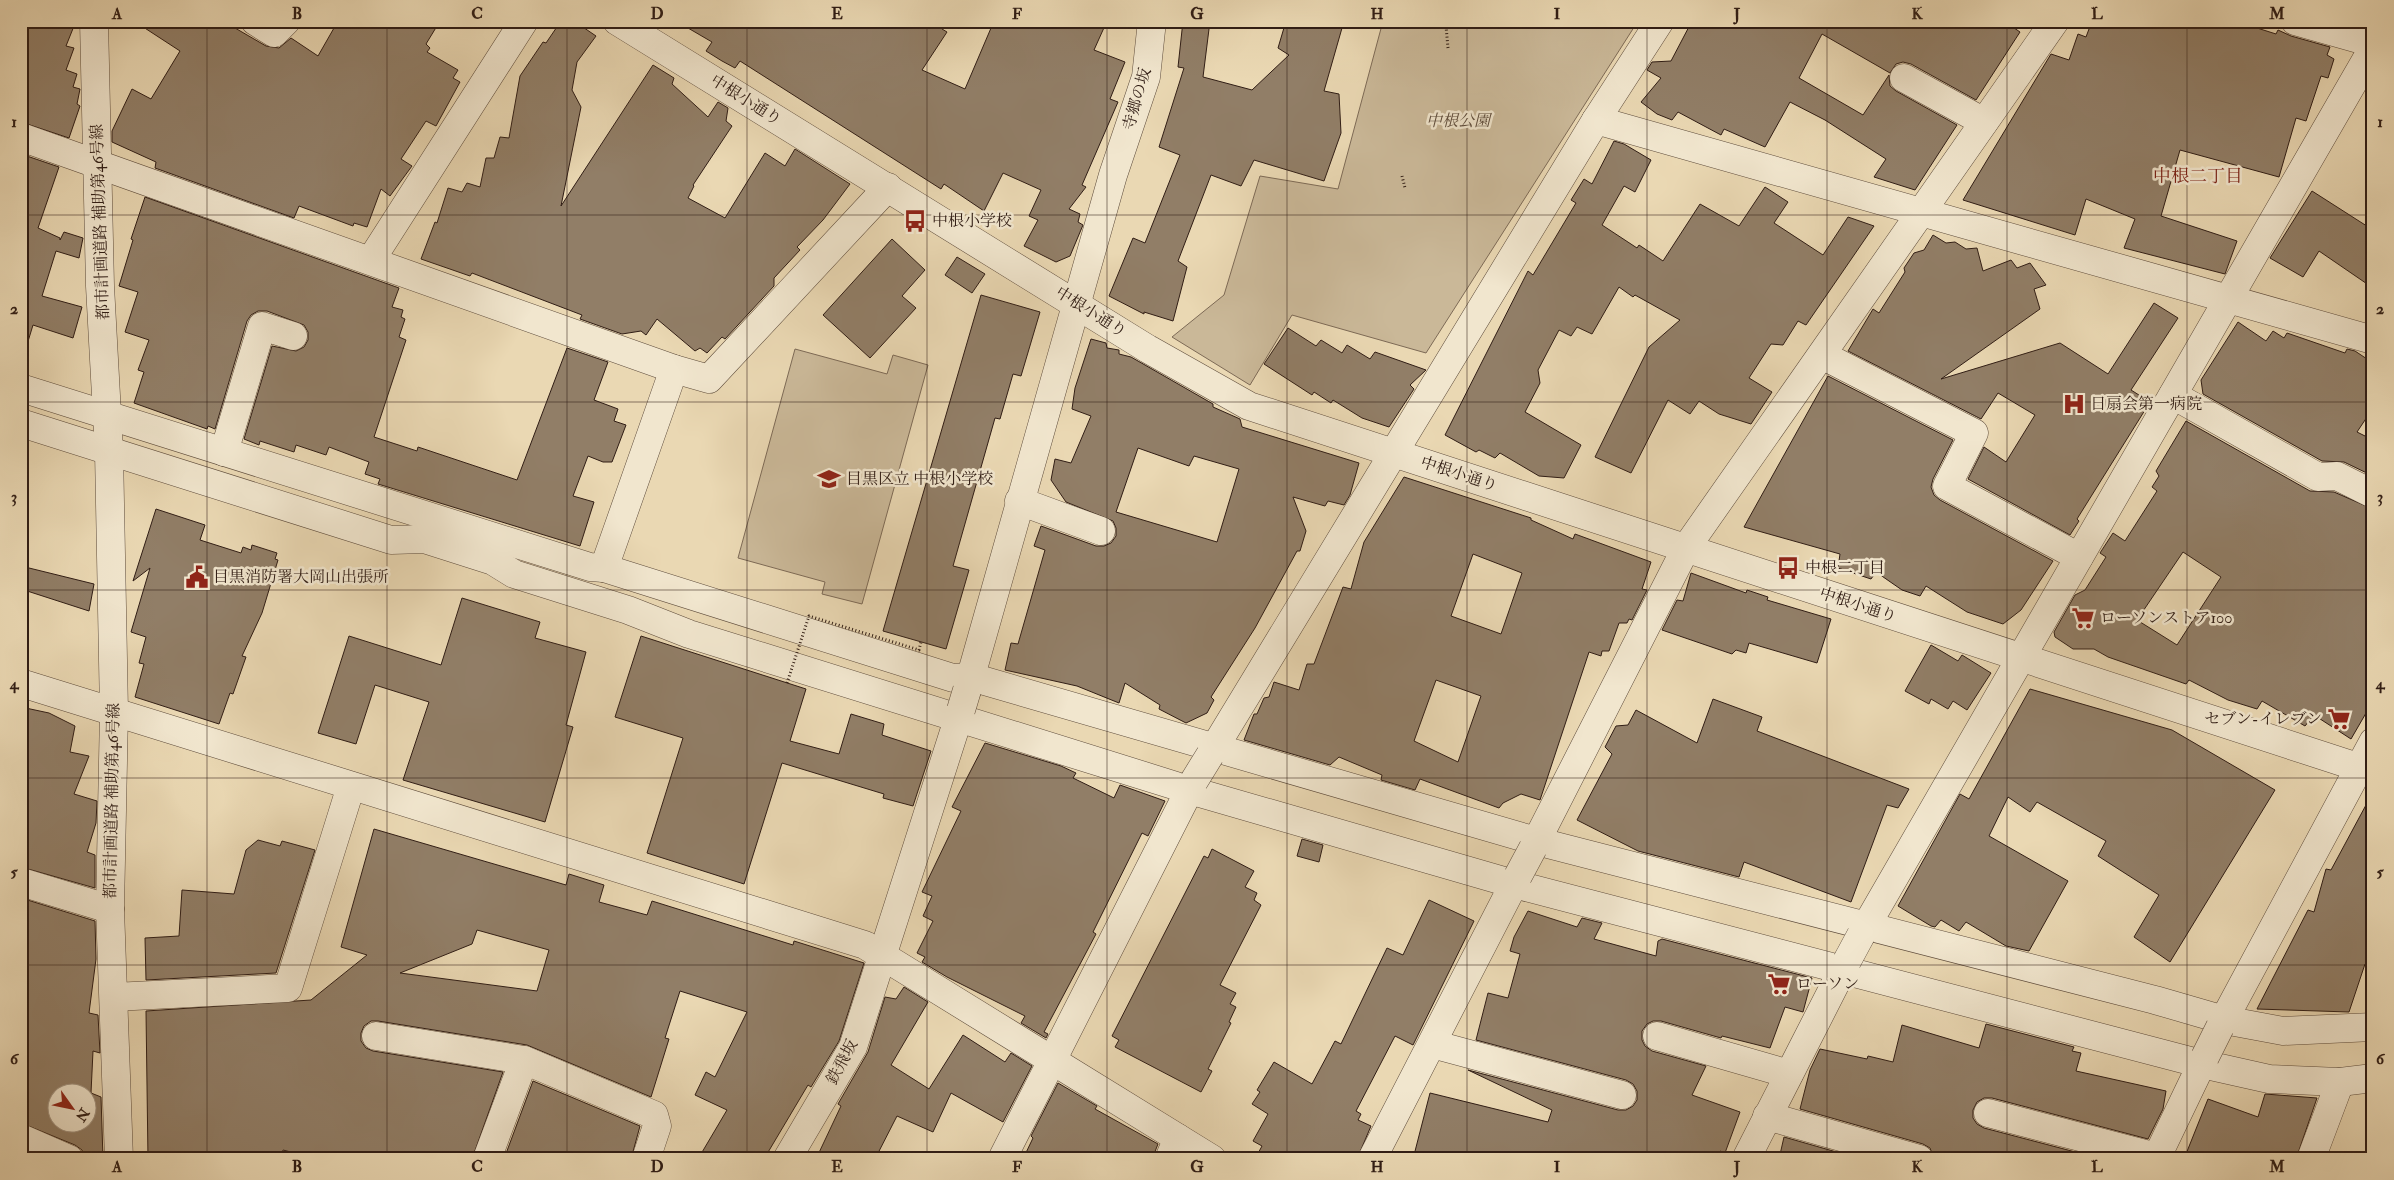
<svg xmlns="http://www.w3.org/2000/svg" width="2394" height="1180" viewBox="0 0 2394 1180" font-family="'IM FELL Double Pica','Noto Serif JP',serif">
	<rect width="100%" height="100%" fill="#ead8b3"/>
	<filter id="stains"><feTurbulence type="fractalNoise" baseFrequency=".004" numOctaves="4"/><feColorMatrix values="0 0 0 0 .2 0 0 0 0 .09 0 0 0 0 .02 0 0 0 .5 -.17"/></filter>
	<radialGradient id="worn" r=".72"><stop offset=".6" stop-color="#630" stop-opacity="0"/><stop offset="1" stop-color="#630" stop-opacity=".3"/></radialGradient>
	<g fill="#cab898" stroke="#7d6a56">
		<polygon points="1383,21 1638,21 1426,353 1292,315 1250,385 1172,337 1224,295 1260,176 1338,189"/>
		<polygon points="795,349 887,374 893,355 928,365 862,604 822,594 825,582 738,558"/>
	</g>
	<g fill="#917e67" stroke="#301d15" fill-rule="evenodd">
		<polygon points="21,21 76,21 66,46 74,48 66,70 77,74 73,87 80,89 77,104 80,106 69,138 21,122"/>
		<polygon points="134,21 223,21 266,46 279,48 291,38 318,56 338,21 440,21 426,44 430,48 427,52 458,70 453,78 460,82 436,126 426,121 401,159 412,166 390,196 381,189 367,227 354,223 353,226 299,206 294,218 155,168 156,162 112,142 112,131 132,89 151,99 180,51"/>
		<polygon points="561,21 574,21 596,36 577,62 572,90 581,107 561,206 653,65 674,78 672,84 708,117 718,102 728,108 726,121 732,126 693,185 694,186 688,198 725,218 765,153 785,166 795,149 850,184 823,220 797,247 800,250 774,278 774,286 725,339 722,337 707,353 700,348 695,351 657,319 646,335 641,331 622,334 580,319 582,315 472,273 470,276 421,259 435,222 437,223 448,188 462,192 467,183 480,187 486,158 494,158 500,137 509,138 520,76 543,42 546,43"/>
		<polygon points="676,21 947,21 942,29 947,32 922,70 965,89 994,21 1107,21 1094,50 1125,62 1110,99 1118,102 1082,185 1086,187 1069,209 1080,214 1078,222 1083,225 1070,256 1056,262 1024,246 1038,220 1029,216 1041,190 1003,173 984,211 944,184 941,189 740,61 735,68 722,61 706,51 712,42"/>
		<polygon points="1183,21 1210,21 1203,77 1252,90 1289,55 1278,48 1286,21 1344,21 1324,91 1339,94 1341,133 1324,181 1254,160 1241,186 1211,175 1178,261 1187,267 1173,321 1144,312 1144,314 1109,296 1133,238 1145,243 1180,155 1159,147 1184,68 1178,67"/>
		<polygon points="1692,21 2004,21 2020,32 1976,100 1911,64 1903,62 1896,64 1890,73 1822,34 1799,78 1863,115 1889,75 1890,86 1896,91 1957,125 1915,190 1874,177 1886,159 1825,120 1790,102 1765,147 1724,129 1721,135 1678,112 1672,120 1657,114 1641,102 1661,78 1647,70 1652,62 1671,61"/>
		<polygon points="2092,21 2235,21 2276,34 2278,30 2291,36 2330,47 2327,55 2334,59 2328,78 2321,76 2306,121 2296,118 2279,177 2180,150 2161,216 2237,241 2225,274 2124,248 2135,219 2086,199 2075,235 1963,200 2051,54 2069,60 2078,34 2086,37"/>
		<polygon points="1614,141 1624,144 1651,160 1635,192 1624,186 1602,225 1637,248 1639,245 1663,261 1700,204 1739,226 1765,187 1788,202 1774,223 1823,255 1848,217 1874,226 1806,325 1798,321 1783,345 1771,344 1749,378 1772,392 1751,424 1719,414 1699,401 1690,414 1668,400 1631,473 1595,457 1649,347 1680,320 1635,295 1633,297 1619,287 1592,334 1577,327 1571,336 1559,330 1538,370 1540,383 1525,412 1581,445 1564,478 1539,476 1500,453 1495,458 1479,450 1476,452 1445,435 1528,271 1533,275 1576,203 1571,200 1584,179 1592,184"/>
		<polygon points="21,154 59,167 38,228 60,238 60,240 64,232 83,238 79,258 56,251 42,296 82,307 73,338 33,325 26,348 21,347"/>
		<polygon points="2312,191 2373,230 2373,288 2319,251 2303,277 2270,258"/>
		<polygon points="145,197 399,288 392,307 403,310 401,317 405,319 399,337 406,340 374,437 417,451 418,447 517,480 567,348 608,362 594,400 618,409 614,421 626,425 612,462 603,462 588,456 573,496 594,502 580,546 378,484 380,479 365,474 369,462 329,447 326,455 296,445 294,452 260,441 259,445 244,439 272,346 296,351 304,347 308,340 308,332 304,325 267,311 258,311 251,315 247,321 215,429 208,426 207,429 134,403 144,372 138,370 149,340 125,332 138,292 119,286 133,240 131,239"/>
		<polygon points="1933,235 1946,243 1955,242 1966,249 1977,248 1983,271 2011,260 2017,268 2030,263 2046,285 2034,289 2040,309 1941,379 2060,343 2108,374 2154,303 2178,318 2131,390 2150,402 2077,519 2079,521 2070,535 1968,479 1984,447 2006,462 2035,415 1998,393 1981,419 1848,351 1873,309 1879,313 1905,272 1904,268 1914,253 1924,250"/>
		<polygon points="892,239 925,270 902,296 916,308 870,358 823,315"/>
		<polygon points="957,257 985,274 972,293 945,275"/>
		<polygon points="981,295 1040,312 1021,376 1013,374 1000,419 995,418 953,566 969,570 946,649 883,631"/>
		<polygon points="2238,322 2266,341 2273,331 2284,338 2287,333 2345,353 2347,349 2355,351 2373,363 2373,408 2357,432 2373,440 2373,476 2344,462 2322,461 2203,394 2201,380"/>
		<polygon points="1288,328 1316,346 1321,340 1342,353 1347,345 1370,359 1375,352 1426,370 1410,385 1414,389 1389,427 1362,418 1333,400 1331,403 1314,392 1312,395 1264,364"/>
		<path d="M1091 339 1106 343 1107 348 1119 350V354L1131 357 1213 404V407L1240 419 1242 427 1359 463 1350 495 1344 505 1328 501 1325 506 1293 497 1306 531 1300 551H1297L1255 628 1211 697 1214 700 1207 713 1186 723 1159 709 1160 705 1125 683 1119 703 1077 686 1005 670 1011 643 1018 644 1045 550 1034 546 1041 526 1096 546H1104L1111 543 1116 536V528L1113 521 1066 502 1051 480 1055 459 1071 463 1091 416 1072 409 1075 388ZM1138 448 1189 466 1194 456 1239 469 1217 542 1116 512Z"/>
		<polygon points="1828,376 1953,440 1933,479 1931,487 1934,495 1940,500 2053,561 2021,610 2003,624 1967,612 1926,586 1920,596 1902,590 1876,572 1871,579 1838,568 1840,554 1744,527"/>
		<path d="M2186 421 2310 491 2334 492 2373 509V701L2351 739 2314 715 2305 726 2262 701 2257 709 2228 700 2189 680 2186 684 2108 657 2094 649H2073L2055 637 2054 632 2075 595 2085 590 2106 557 2100 553 2113 533 2125 541 2157 491 2152 487 2159 476 2156 471ZM2183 552 2221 577 2177 645 2137 620Z"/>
		<path d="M1404 477 1531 518V520L1573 539 1575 534 1651 562 1642 589 1647 590 1632 620 1629 619 1627 623H1619L1609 651H1602L1601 656 1589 652 1540 800 1521 794 1503 803 1499 808 1420 779 1415 790 1381 780 1382 775 1339 757 1330 765 1244 740 1254 714H1257L1264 698 1269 697 1274 682 1299 690 1307 664H1314L1343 587 1351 589 1364 542ZM1473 554 1522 573 1501 634 1451 616ZM1436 680 1481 696 1458 762 1414 741Z"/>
		<polygon points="156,509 205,525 200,540 241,553 243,547 251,550 252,545 277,553 275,559 278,560 262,613 242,656 246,657 233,694 230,693 219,724 135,697 144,664 139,663 146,637 131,632 150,568 133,581"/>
		<polygon points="25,567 94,584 89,611 21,589"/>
		<polygon points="1691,573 1746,593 1747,590 1768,597 1767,600 1831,619 1817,663 1749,643 1746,653 1736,650 1732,654 1662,630 1677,600 1683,601"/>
		<polygon points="462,598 540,622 535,638 586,652 566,725 573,727 545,822 403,780 429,702 375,685 356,744 318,733 349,636 441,665"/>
		<polygon points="641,636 806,689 790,741 839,754 851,714 884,724 882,735 931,751 913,806 883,798 884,794 782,763 744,884 647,853 683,738 615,717"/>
		<polygon points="1931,645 1958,661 1962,655 1991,673 1967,710 1953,701 1948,709 1931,699 1929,704 1905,691"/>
		<polygon points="2030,689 2172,730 2275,790 2170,962 2134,937 2159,895 2098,856 2106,841 2037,802 2030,812 2008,797 1989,836 2068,881 2029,951 2006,946 1966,922 1959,931 1941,920 1935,927 1931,926 1898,906 1960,794 1969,799"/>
		<polygon points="1713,699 1762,717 1757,731 1909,789 1898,808 1887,805 1851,902 1744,862 1739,877 1638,851 1577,820 1612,754 1605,747 1616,726 1628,725 1636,710 1697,743"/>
		<polygon points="21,707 49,713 75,726 70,752 89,756 74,794 97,801 96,823 87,852 95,855 95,888 21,867"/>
		<polygon points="985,743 1061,766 1076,773 1073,778 1114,798 1120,785 1165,801 1148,836 1142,833 1093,932 1096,934 1044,1032 1048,1034 1046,1038 1021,1023 1025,1016 947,977 922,962 925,957 917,953 933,921 923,916 932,896 922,892 961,811 952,807"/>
		<polygon points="2373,792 2373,953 2368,965 2365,964 2349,1012 2257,1009 2308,910 2314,912 2326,869 2331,870"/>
		<path d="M374 829 566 885 569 874 604 885 599 902 647 915 652 901 793 945 794 941 864 963 839 1041 811 1087 808 1085 764 1159H698L727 1110 695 1095 706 1072 715 1077 747 1012 680 991 665 1038 669 1039 651 1097 527 1045 378 1021H371L364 1026 361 1033V1041L366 1048 373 1051 503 1072 472 1159H318L283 1150 281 1159H148L146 1011 311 1000 367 955 341 947ZM477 930 549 950 537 991 400 973 472 944Z"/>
		<polygon points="1302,839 1323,845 1319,862 1297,856"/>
		<polygon points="258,840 280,846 282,841 315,850 276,973 146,980 145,938 179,936 182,890 234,894 246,850"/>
		<polygon points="1212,849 1254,871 1245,887 1257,893 1254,900 1261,905 1220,985 1236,993 1230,1004 1236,1007 1229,1022 1231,1023 1208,1069 1212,1071 1201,1092 1115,1047 1119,1040 1112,1036 1204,856 1208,858"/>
		<path d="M21 898 95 921 96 959 89 1013 98 1015 100 1053 93 1051 91 1093 101 1097 103 1159H84L82 1150 75 1145 21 1123ZM58 1092H88V1122H58Z"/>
		<polygon points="1429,900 1474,921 1413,1045 1395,1036 1356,1111 1361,1114 1358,1120 1371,1126 1357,1159 1255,1159 1262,1146 1253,1141 1268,1114 1252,1104 1260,1092 1257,1090 1274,1062 1312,1084 1335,1041 1341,1044 1387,948 1403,955"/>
		<polygon points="1528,911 1577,927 1582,918 1602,923 1594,939 1656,956 1658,941 1662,939 1812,978 1803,1012 1785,1007 1770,1048 1722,1036 1721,1038 1661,1021 1653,1021 1647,1024 1642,1031 1642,1040 1645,1046 1652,1051 1706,1066 1692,1095 1740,1112 1725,1153 1720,1151 1717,1159 1413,1159 1430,1093 1548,1122 1552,1110 1468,1070 1618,1110 1626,1110 1633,1106 1637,1100 1637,1091 1633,1084 1626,1080 1476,1040 1488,993 1508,998 1520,954 1510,951 1514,937"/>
		<polygon points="904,987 928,1002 891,1065 929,1089 963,1035 1005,1062 1011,1053 1032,1066 1003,1122 951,1093 933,1132 897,1116 875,1159 816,1159 841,1106 838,1104 868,1052 885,997 896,999"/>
		<polygon points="1986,1024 2074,1047 2072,1051 2081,1053 2076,1071 2166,1091 2163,1109 2148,1139 1992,1098 1984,1098 1977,1102 1973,1110 1973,1118 1977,1124 1984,1128 2102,1159 1934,1159 1930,1148 1923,1144 1800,1109 1810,1070 1820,1049 1867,1059 1868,1056 1893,1062 1902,1025 1979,1048"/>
		<polygon points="533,1081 640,1126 631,1159 504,1159"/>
		<polygon points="1058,1083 1097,1106 1095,1109 1158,1144 1152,1159 1023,1159 1033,1138 1031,1136"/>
		<polygon points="2265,1094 2317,1098 2296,1159 2184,1159 2208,1099 2258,1117"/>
		<polygon points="1784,1137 1861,1159 1779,1159"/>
	</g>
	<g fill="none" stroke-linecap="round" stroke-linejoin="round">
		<defs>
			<g id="minor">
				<polyline points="94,21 100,286 109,451 114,712 110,909 119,1159"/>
				<polyline points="255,21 274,33 286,21"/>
				<polyline points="617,21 1148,349 1249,406 2373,772"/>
				<polyline points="2295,21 2373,43"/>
				<polyline points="1904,78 1984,122"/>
				<polyline points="1596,120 2373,340"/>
				<polyline points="21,137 674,369 709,379 888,187"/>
				<polyline points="371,260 524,21"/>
				<polyline points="1822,355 1974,433 1947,486 2079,557"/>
				<polyline points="21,388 590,567 604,568 953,678 971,677 1536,841 2155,1000 2224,1020 2283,1031 2373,1027"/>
				<polyline points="2173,395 2318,477 2337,476 2373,494"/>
				<polyline points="21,423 391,540 424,539 493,561 514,574 628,610 689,634 1189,790 1514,884 2202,1064 2269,1079 2340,1082 2373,1078"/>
				<polyline points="224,452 262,326 293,336"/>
				<polyline points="1019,501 1101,531"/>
				<polyline points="604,568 674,369"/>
				<polyline points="21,683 865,945 1212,1159"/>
				<polyline points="967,690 1113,175 1146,77 1152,21"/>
				<polyline points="1210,755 1596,120 1660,21"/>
				<polyline points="1533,848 1686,548 2055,21"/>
				<polyline points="21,882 110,909"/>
				<polyline points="1861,935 2373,48"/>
				<polyline points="114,997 288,988 351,786"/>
				<polyline points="2220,1027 2373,742"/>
				<polyline points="376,1036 524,1060 654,1115 657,1126 646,1159"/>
				<polyline points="1657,1036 1789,1074"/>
				<polyline points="1432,1044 1622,1095"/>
				<polyline points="1988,1113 2157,1157"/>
				<polyline points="1767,1116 1919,1159"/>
				<polyline points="21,1138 69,1159"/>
				<polyline points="487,1159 524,1060"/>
				<polyline points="787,1159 853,1047 961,710"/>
				<polyline points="1002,1159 1194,781"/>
				<polyline points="1169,1159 1178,1138"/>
				<polyline points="1372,1159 1518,876"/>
				<polyline points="1746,1159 1847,961"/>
				<polyline points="2156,1159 2205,1057"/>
				<polyline points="2311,1159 2340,1082"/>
			</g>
		</defs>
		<use href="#minor" stroke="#5e4c3c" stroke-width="29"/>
		<g stroke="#301d15" stroke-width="3" stroke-dasharray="1 2.5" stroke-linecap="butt">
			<polyline points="1448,48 1446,26 1449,21"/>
			<polyline points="1402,176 1405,188"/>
		</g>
		<use href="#minor" stroke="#f1e6ce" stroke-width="28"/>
		<defs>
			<g id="minor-bridge">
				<polyline points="961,710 967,690"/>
				<polyline points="1194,781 1210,755"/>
				<polyline points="1518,876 1533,848"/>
				<polyline points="1847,961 1861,935"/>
				<polyline points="2205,1057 2220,1027"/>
			</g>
		</defs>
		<use href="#minor-bridge" stroke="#5e4c3c" stroke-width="29" stroke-linecap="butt"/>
		<polyline stroke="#301d15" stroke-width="3" stroke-dasharray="1 2.5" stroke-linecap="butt" points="787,683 809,616 919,650 921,642"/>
		<use href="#minor-bridge" stroke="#f1e6ce" stroke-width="28"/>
	</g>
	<path fill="none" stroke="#301d15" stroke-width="1" stroke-opacity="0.55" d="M207 21V1159M387 21V1159M567 21V1159M747 21V1159M927 21V1159M1107 21V1159M1287 21V1159M1467 21V1159M1647 21V1159M1827 21V1159M2007 21V1159M2187 21V1159M21 215H2373M21 402H2373M21 590H2373M21 778H2373M21 965H2373"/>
	<defs>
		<symbol id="bus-bare" viewBox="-9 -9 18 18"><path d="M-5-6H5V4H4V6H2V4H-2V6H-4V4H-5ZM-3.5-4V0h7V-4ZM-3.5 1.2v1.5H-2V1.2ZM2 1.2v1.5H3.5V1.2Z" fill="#8f2418" stroke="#f1e6ce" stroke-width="2.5" paint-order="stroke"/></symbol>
		<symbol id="hospital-bare" viewBox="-9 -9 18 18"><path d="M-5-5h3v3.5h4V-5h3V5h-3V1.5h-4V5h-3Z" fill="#8f2418" stroke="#f1e6ce" stroke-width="2.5" paint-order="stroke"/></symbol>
		<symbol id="school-bare" viewBox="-9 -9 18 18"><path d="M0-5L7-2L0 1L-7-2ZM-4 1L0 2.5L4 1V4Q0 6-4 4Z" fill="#8f2418" stroke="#f1e6ce" stroke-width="2.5" paint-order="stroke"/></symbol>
		<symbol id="civic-bare" viewBox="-9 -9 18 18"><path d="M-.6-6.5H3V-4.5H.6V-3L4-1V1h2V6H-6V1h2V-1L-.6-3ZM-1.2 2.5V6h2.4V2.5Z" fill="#8f2418" stroke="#f1e6ce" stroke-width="2.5" paint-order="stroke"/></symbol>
		<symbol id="supermarket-bare" viewBox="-9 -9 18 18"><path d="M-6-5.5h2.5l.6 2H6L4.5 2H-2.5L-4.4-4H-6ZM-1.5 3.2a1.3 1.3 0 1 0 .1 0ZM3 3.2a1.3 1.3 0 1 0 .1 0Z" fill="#8f2418" stroke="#f1e6ce" stroke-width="2.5" paint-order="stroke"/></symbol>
	</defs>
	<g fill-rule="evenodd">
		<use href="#bus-bare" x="899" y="205" width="32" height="32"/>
		<use href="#hospital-bare" x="2058" y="388" width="32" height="32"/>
		<use href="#school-bare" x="813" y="463" width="32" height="32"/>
		<use href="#bus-bare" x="1772" y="552" width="32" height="32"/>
		<use href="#civic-bare" x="181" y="561" width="32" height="32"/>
		<use href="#supermarket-bare" x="2067" y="602" width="32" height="32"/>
		<use href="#supermarket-bare" x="2323" y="703" width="32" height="32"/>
		<use href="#supermarket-bare" x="1763" y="968" width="32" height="32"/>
	</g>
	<g text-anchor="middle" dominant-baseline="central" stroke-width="5" stroke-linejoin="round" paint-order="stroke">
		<g font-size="16" fill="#301d15" stroke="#f1e6ce">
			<text transform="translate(1137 99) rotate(-74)">寺郷の坂</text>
			<text transform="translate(746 100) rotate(32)">中根小通り</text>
			<text transform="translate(100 222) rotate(-92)">都市計画道路 補助第46号線</text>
			<text transform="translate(1091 312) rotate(32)">中根小通り</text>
			<text transform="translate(1459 474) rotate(18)">中根小通り</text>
			<text transform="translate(1858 605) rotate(18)">中根小通り</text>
			<text transform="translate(112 801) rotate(-89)">都市計画道路 補助第46号線</text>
			<text transform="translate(842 1062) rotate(-62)">鉄飛坂</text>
		</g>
		<g font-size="16" font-style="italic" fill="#5e4c3c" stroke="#f1e6ce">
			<text x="1458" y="121">中根公園</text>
		</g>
		<g font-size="16" fill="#301d15" stroke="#f1e6ce" text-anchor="start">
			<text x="932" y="221">中根小学校</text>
			<text x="2090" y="404">日扇会第一病院</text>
			<text x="846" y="479">目黒区立 中根小学校</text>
			<text x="1805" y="568">中根二丁目</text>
			<text x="213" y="577">目黒消防署大岡山出張所</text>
			<text x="2100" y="618">ローソンストア100</text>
			<text x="2322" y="719" text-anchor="end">セブン-イレブン</text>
			<text x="1796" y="984">ローソン</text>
		</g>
		<g font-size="18" fill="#7a1f14" stroke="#f1e6ce">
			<text x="2198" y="176">中根二丁目</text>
		</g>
	</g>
	<rect width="2394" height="1180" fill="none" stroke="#ead8b3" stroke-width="55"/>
	<g transform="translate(72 1108) rotate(123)"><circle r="24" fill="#f1e6ce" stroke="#a49684"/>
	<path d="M0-4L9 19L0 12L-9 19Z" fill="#8f2418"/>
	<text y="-8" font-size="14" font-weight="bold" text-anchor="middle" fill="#301d15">N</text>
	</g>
	<rect x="28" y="28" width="2338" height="1124" fill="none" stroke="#301d15" stroke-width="2"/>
	<g font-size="16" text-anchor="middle" font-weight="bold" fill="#301d15">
		<text x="117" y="19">A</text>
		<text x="297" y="19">B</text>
		<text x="477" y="19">C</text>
		<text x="657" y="19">D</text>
		<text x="837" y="19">E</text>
		<text x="1017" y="19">F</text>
		<text x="1197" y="19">G</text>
		<text x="1377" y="19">H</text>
		<text x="1557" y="19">I</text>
		<text x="1737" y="19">J</text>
		<text x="1917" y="19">K</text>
		<text x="2097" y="19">L</text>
		<text x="2277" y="19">M</text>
		<text x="14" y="127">1</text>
		<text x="2380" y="127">1</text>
		<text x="14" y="314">2</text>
		<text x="2380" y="314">2</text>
		<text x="14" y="502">3</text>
		<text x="2380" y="502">3</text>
		<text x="14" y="689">4</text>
		<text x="2380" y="689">4</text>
		<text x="14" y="877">5</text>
		<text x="2380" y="877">5</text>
		<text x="14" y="1064">6</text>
		<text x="2380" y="1064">6</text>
		<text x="117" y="1172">A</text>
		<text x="297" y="1172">B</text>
		<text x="477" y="1172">C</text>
		<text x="657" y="1172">D</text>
		<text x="837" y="1172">E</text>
		<text x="1017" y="1172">F</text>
		<text x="1197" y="1172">G</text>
		<text x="1377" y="1172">H</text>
		<text x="1557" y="1172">I</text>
		<text x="1737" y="1172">J</text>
		<text x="1917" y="1172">K</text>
		<text x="2097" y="1172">L</text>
		<text x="2277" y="1172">M</text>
	</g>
	<rect width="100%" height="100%" filter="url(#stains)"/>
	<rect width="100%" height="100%" fill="url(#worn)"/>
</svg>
